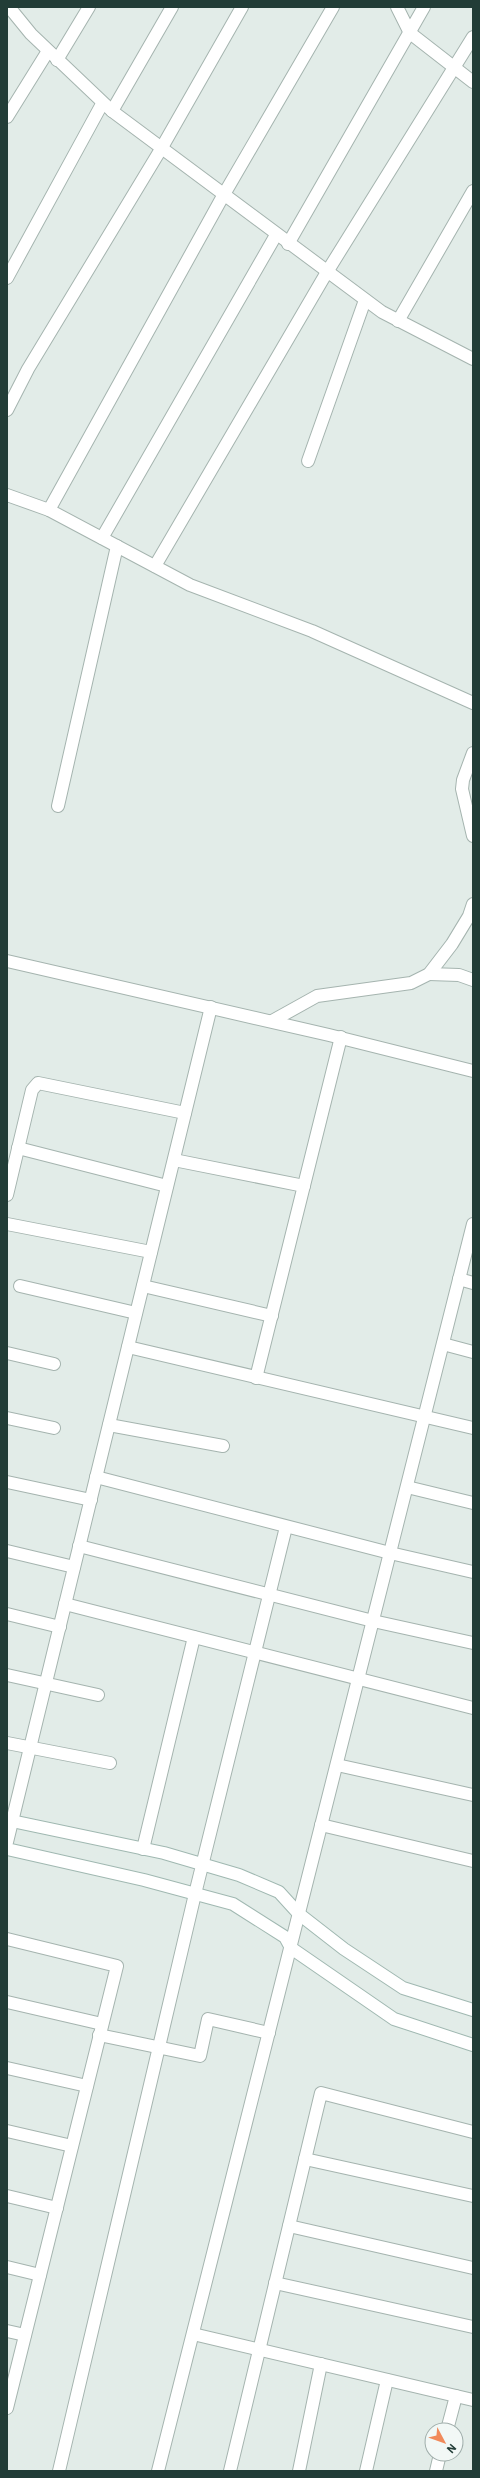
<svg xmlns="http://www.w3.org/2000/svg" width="480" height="2478" viewBox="0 0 480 2478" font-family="'IBM Plex Sans',sans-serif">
	<rect width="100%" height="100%" fill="#e2ece8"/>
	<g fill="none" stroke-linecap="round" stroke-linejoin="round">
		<defs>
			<g id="minor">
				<polyline points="9,7 31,34 112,111 382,312 473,359"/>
				<polyline points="397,7 410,33 473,82"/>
				<polyline points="57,60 89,7"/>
				<polyline points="112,111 172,7"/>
				<polyline points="7,117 48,51"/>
				<polyline points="288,244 424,7"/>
				<polyline points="7,278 102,104"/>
				<polyline points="398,321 473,191"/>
				<polyline points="7,410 28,369 161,149 242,7"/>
				<polyline points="308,461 365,300"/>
				<polyline points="7,495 49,510 190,585 312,631 473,703"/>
				<polyline points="49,510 223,196 333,7"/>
				<polyline points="102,538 276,235"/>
				<polyline points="155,566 327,272 473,37"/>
				<polyline points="473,753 463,780 462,789 473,836"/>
				<polyline points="58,806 117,546"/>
				<polyline points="429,974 459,975 473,980"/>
				<polyline points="272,1021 317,996 411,983 429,974 452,944 469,916 473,904"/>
				<polyline points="18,1148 167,1186"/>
				<polyline points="174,1160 304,1186"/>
				<polyline points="7,1195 32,1090 38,1083 185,1113"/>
				<polyline points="7,1224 151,1252"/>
				<polyline points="459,1279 473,1283"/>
				<polyline points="20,1286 136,1313"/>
				<polyline points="143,1286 272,1316"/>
				<polyline points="443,1344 473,1352"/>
				<polyline points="128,1347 473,1428"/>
				<polyline points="7,1353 54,1364"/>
				<polyline points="256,1378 341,1037"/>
				<polyline points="7,1418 54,1428"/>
				<polyline points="109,1425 223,1446"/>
				<polyline points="96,1477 390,1553 473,1572"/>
				<polyline points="7,1482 91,1500"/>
				<polyline points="407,1487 473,1503"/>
				<polyline points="79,1546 373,1621 473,1643"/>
				<polyline points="7,1551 74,1567"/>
				<polyline points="65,1604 473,1708"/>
				<polyline points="7,1614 60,1627"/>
				<polyline points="7,1675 98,1695"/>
				<polyline points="7,1743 110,1763"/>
				<polyline points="337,1765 473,1795"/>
				<polyline points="321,1825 473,1861"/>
				<polyline points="7,1842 211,1007"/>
				<polyline points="143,1849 194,1637"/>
				<polyline points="7,1939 117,1966 7,2408"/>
				<polyline points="7,2002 102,2024"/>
				<polyline points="99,2035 200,2056 208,2019 269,2033"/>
				<polyline points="7,2068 87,2086"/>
				<polyline points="7,2131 72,2146"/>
				<polyline points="305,2159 473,2196"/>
				<polyline points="7,2196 57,2208"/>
				<polyline points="289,2226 473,2268"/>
				<polyline points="7,2267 40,2275"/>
				<polyline points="275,2283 473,2327"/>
				<polyline points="7,2331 25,2335"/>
				<polyline points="193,2334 473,2400"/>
				<polyline points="447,2430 456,2396"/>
				<polyline points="59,2471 195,1894 286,1527"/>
				<polyline points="230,2471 321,2093 473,2132"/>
				<polyline points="299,2471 321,2364"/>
				<polyline points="366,2471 387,2380"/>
				<polyline points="436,2471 440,2454"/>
			</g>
			<g id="tertiary">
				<polyline points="7,961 329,1035 473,1071"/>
				<polyline points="158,2471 473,1224"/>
			</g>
			<g id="secondary">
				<polyline points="7,1820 164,1853 239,1875 279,1892 299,1914 344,1949 403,1988 473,2010"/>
				<polyline points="7,1849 144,1880 233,1904 285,1937 291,1948 394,2019 473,2045"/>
			</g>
		</defs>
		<use href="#minor" stroke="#a5b4af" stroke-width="14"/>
		<use href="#tertiary" stroke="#a5b4af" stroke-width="14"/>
		<use href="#secondary" stroke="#a0b8b1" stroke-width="14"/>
		<use href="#minor" stroke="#fff" stroke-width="12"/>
		<use href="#tertiary" stroke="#fff" stroke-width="12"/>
		<use href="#secondary" stroke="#fff" stroke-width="12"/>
	</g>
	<rect width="480" height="2478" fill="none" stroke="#223d37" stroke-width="16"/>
	<g transform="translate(444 2442) rotate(131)"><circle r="19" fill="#f2f8f6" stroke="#9fadaa"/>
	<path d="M0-3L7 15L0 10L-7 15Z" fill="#f18a5b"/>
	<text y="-6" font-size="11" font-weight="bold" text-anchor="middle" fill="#223d37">N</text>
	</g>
</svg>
